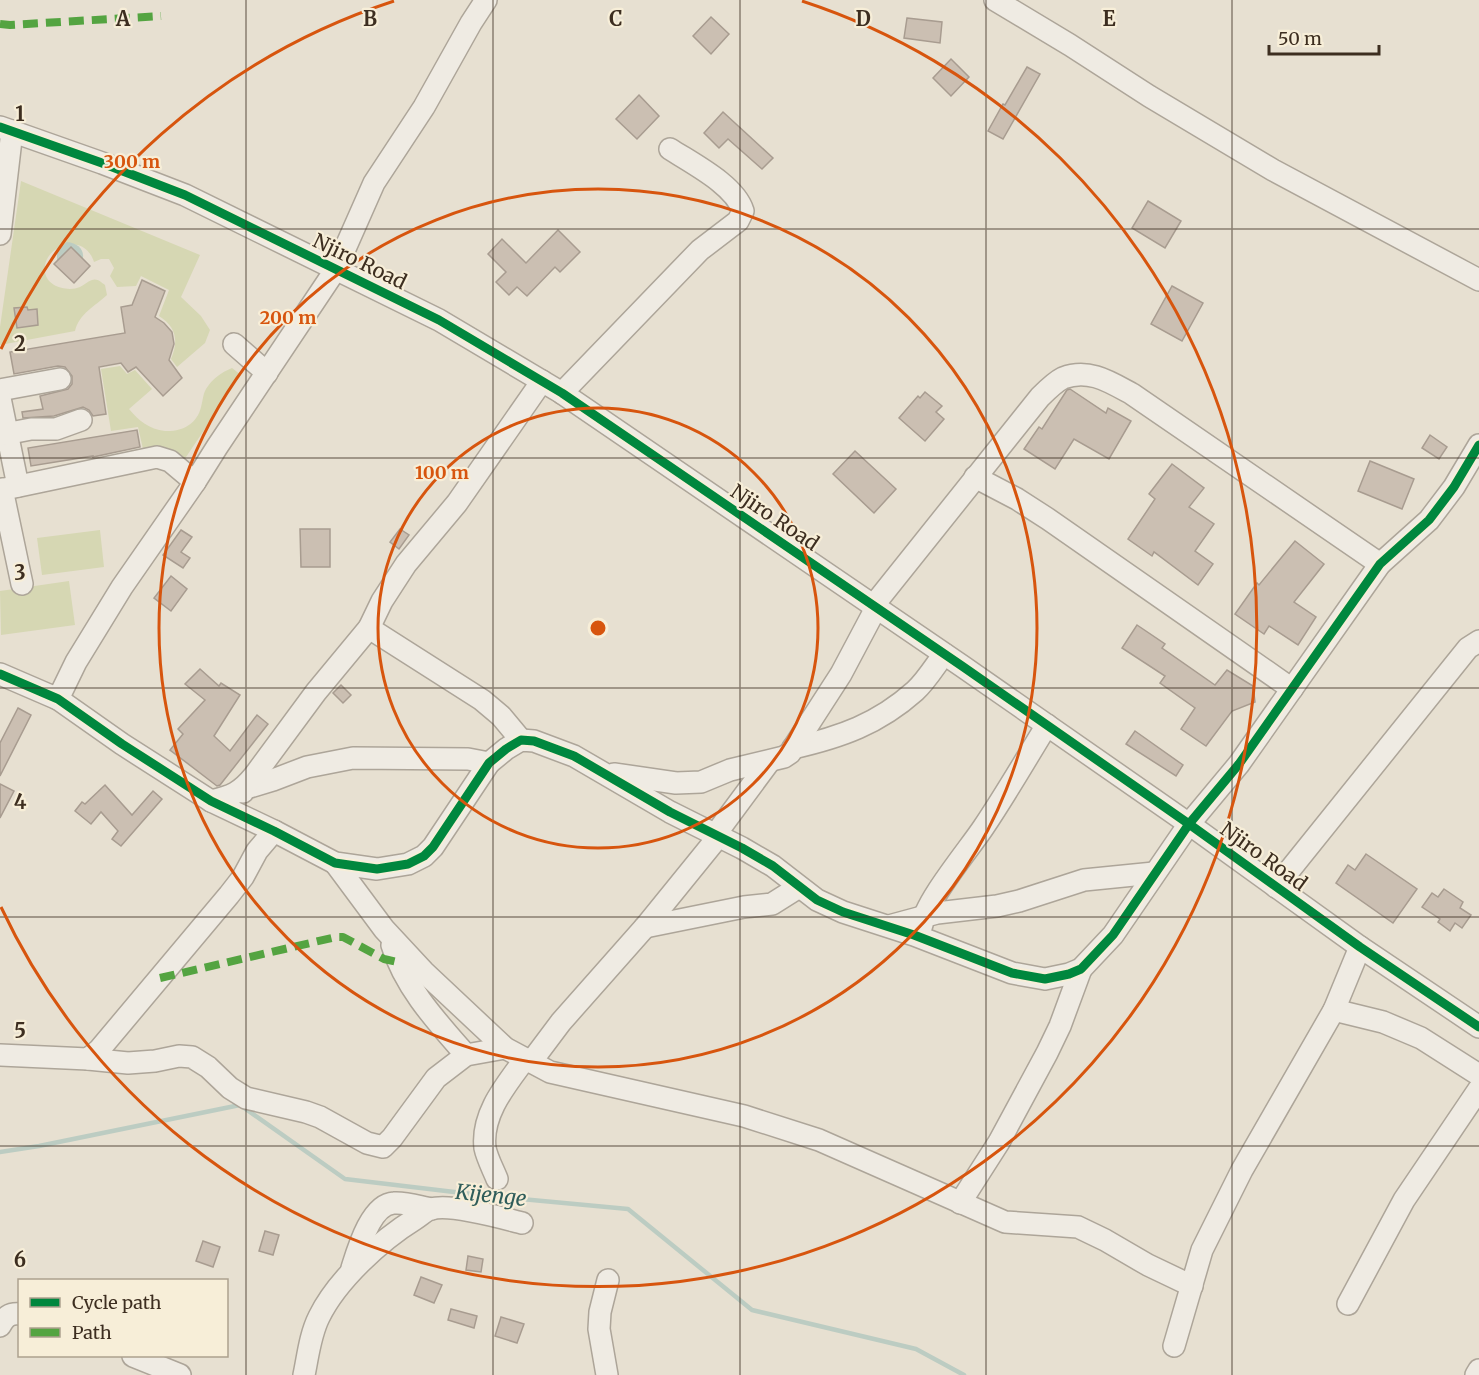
<svg xmlns="http://www.w3.org/2000/svg" width="1479" height="1375" viewBox="0 0 1479 1375" font-family="Merriweather,serif">
	<rect width="100%" height="100%" fill="#e7e0d1"/>
	<g fill="#d6d7b3">
		<path d="M21 181 200 255 181 297 201 316 210 330 205 343 177 367 171 359C179 340 176 327 159 316L169 290 141 276 136 286 117 287 110 276 114 268 109 259H101L94 262C84 230 41 246 45 272 47 287 68 292 80 287 84 285 88 281 92 280 97 278 101 282 105 285L107 295C95 306 79 314 75 331L0 345V327Z"/>
		<path d="M120 366 127 374 135 370 152 389 129 409C139 421 149 429 165 431 182 432 197 424 201 407 203 400 203 394 206 389 212 379 222 372 232 368L241 375 184 460 124 456 121 453 143 449 138 427 111 431 101 369Z"/>
		<polygon points="100,530 104,567 42,575 37,538"/>
		<polygon points="69,581 75,625 1,635 0,591"/>
	</g>
	<path fill="#bcccc2" d="M67 242C79 243 86 251 82 263H57V250Z"/>
	<g fill="none" stroke-linecap="round" stroke-linejoin="round">
		<polyline stroke="#bcccc2" stroke-width="4.5" points="0,1152 39,1146 240,1105 345,1179 488,1196 628,1209 752,1310 916,1349 964,1375"/>
	</g>
	<g fill="#cbbfb2" stroke="#a89c90" stroke-width="1.5">
		<polygon points="711,17 729,34 711,54 693,36"/>
		<polygon points="907,18 942,22 940,43 904,38"/>
		<polygon points="951,59 969,77 951,96 933,78"/>
		<polygon points="1027,67 1040,74 1003,139 988,131 1003,104 1005,105"/>
		<polygon points="639,95 659,116 637,139 616,119"/>
		<polygon points="723,112 773,158 762,169 728,139 719,148 704,133"/>
		<polygon points="1148,201 1181,221 1165,248 1132,228"/>
		<polygon points="558,230 580,252 560,272 555,267 527,296 517,287 509,295 496,282 506,272 488,254 502,239 526,263"/>
		<polygon points="71,247 90,266 74,283 54,264"/>
		<polygon points="142,280 165,291 155,317 164,323 172,332 174,344 169,360 182,378 163,396 136,367 128,372 121,363 99,367 106,414 93,416 89,410 83,407 54,416 23,418 22,412 43,409 40,396 68,389 72,384 72,376 65,367 58,366 14,374 10,352 125,333 121,307 132,305"/>
		<polygon points="1172,286 1203,303 1182,341 1151,324"/>
		<polygon points="27,307 28,310 37,309 38,325 17,328 14,308"/>
		<polygon points="1070,389 1106,413 1108,408 1131,421 1109,459 1074,439 1055,469 1024,449 1039,427 1042,429 1067,390"/>
		<polygon points="925,392 942,406 936,412 944,419 925,441 899,418 918,396 920,398"/>
		<polygon points="137,430 140,447 93,457 93,456 31,466 28,448"/>
		<polygon points="1430,435 1447,447 1439,459 1422,448"/>
		<polygon points="855,451 896,489 874,513 833,474"/>
		<polygon points="1370,461 1414,479 1402,509 1358,491"/>
		<polygon points="1172,464 1204,488 1189,507 1214,524 1195,551 1213,564 1198,585 1154,552 1152,556 1128,539 1155,499 1149,494"/>
		<polygon points="300,529 330,529 330,567 301,567"/>
		<polygon points="400,529 409,535 399,549 390,542"/>
		<polygon points="181,530 192,537 181,552 190,558 183,568 163,555"/>
		<polygon points="1295,541 1324,564 1294,602 1316,617 1298,645 1269,626 1264,634 1235,614 1257,583 1259,585"/>
		<polygon points="171,576 187,589 171,611 154,598"/>
		<polygon points="1137,625 1165,644 1162,648 1215,685 1227,670 1253,686 1255,702 1232,711 1206,746 1181,729 1195,708 1160,683 1165,676 1122,648"/>
		<polygon points="200,669 219,686 221,683 240,695 214,736 230,751 257,715 268,724 220,785 217,786 170,750 183,734 178,729 205,700 185,684"/>
		<polygon points="341,685 351,695 343,703 333,693"/>
		<polygon points="18,708 31,715 0,776 0,743"/>
		<polygon points="1135,731 1183,765 1176,776 1126,744"/>
		<polygon points="0,784 14,791 0,818"/>
		<polygon points="105,785 132,815 153,791 162,799 121,846 112,839 118,831 101,812 91,824 75,811 82,802 85,804"/>
		<polygon points="1366,854 1417,889 1393,923 1336,883 1348,865 1355,870"/>
		<polygon points="1444,889 1463,902 1460,908 1471,915 1462,928 1455,923 1450,931 1438,922 1440,919 1422,907 1432,893 1438,897"/>
		<polygon points="265,1231 279,1235 273,1255 259,1251"/>
		<polygon points="203,1241 220,1247 213,1267 196,1261"/>
		<polygon points="468,1256 483,1259 481,1272 466,1270"/>
		<polygon points="421,1277 442,1285 434,1303 414,1295"/>
		<polygon points="451,1309 477,1316 474,1328 448,1320"/>
		<polygon points="501,1317 524,1324 517,1343 495,1336"/>
	</g>
	<g fill="none" stroke-linecap="round" stroke-linejoin="round">
		<defs>
			<g id="minor">
				<polyline points="995,0 1070,45 1149,96 1273,170 1479,280"/>
				<polyline points="0,127 102,163 185,195 439,320 562,393 962,666 1189,824 1360,947 1479,1027"/>
				<polyline points="0,234 12,131"/>
				<polyline points="234,344 267,373"/>
				<polyline points="0,390 60,379"/>
				<path d="M562 393 700 250 738 221 743 211C735 185 693 164 670 149"/>
				<polyline points="0,398 18,486"/>
				<polyline points="0,435 31,429 56,429 81,420"/>
				<polyline points="975,477 1017,499 1048,519 1292,689"/>
				<polyline points="2,489 22,584"/>
				<polyline points="0,490 157,457 170,461 195,482"/>
				<path d="M873 606 1040 397C1046 391 1055 382 1063 378 1089 368 1110 382 1132 394L1380 564"/>
				<polyline points="369,628 482,700 501,716 521,740"/>
				<polyline points="0,674 58,699 122,744 211,801 274,831 335,863 377,869 408,864 424,856 433,847 489,763 506,749 521,740 534,741 574,756 670,812 742,848 773,866 817,900 843,912 914,935 1012,973 1045,979 1069,974 1081,969 1113,935 1189,824 1239,764 1380,564 1429,520 1454,487 1479,445"/>
				<polyline points="58,699 76,662 122,587 195,482 217,447 336,269 374,183 424,107 471,23 486,0"/>
				<path d="M793 748C841 737 878 724 915 691 926 681 935 666 944 654"/>
				<polyline points="614,774 676,783 701,782 730,770 784,757 790,753 841,674 876,608"/>
				<polyline points="243,792 243,789 273,780 307,767 353,758 468,759 489,763"/>
				<path d="M211 801C232 796 240 793 254 776L316 692 369 628 382 601 406 564 457 503 542 381"/>
				<polyline points="715,835 769,762"/>
				<polyline points="335,863 384,929 424,972 505,1048 550,1072 744,1116 819,1140 1005,1222 1078,1227 1105,1240 1148,1265 1192,1286"/>
				<polyline points="1276,887 1468,648 1479,641"/>
				<path d="M922 925C924 903 969 849 983 828 1006 794 1026 759 1047 725"/>
				<polyline points="889,926 937,913 997,906 1019,901 1084,880 1154,873"/>
				<polyline points="645,927 744,907 772,904 799,887"/>
				<path d="M392 945C405 988 438 1023 466 1055"/>
				<polyline points="1334,1010 1383,1022 1421,1038 1479,1075"/>
				<polyline points="0,1055 88,1059 99,1050 229,895 243,877 257,851 274,831"/>
				<polyline points="88,1059 128,1063 155,1061 179,1056 192,1057 208,1067 230,1088 246,1098 306,1112 320,1117 367,1143 383,1147 392,1138 436,1078 466,1055 505,1048"/>
				<polyline points="531,1062 561,1022 645,927 718,837"/>
				<path d="M497 1179C493 1169 487 1158 485 1148 481 1114 506 1085 525 1059"/>
				<polyline points="960,1203 999,1142 1047,1053 1060,1026 1081,969"/>
				<path d="M352 1268C358 1249 371 1204 394 1203 406 1202 420 1207 431 1209"/>
				<polyline points="1348,1304 1404,1200 1479,1089"/>
				<path d="M0 1326C5 1317 9 1313 20 1314"/>
				<polyline points="1174,1346 1202,1250 1242,1170 1334,1010 1360,947"/>
				<polyline points="133,1356 180,1375"/>
				<path d="M304 1375C308 1356 310 1335 319 1317 337 1280 381 1240 415 1219 420 1216 426 1210 431 1209 450 1203 502 1218 522 1223"/>
				<polyline points="607,1375 599,1329 600,1312 608,1280"/>
				<polyline points="1476,1375 1479,1370"/>
			</g>
		</defs>
		<use href="#minor" stroke="#ada599" stroke-width="24"/>
		<use href="#minor" stroke="#efebe3" stroke-width="21"/>
		<g stroke="#54a441" stroke-width="8" stroke-dasharray="15 8" stroke-linecap="butt">
			<polyline points="0,24 10,25 161,16"/>
			<polyline points="160,978 336,937 343,937 384,959 397,962"/>
		</g>
		<defs>
			<g id="cycleway">
				<polyline points="0,127 102,163 185,195 439,320 562,393 962,666 1189,824 1360,947 1479,1027"/>
				<polyline points="0,674 58,699 122,744 211,801 274,831 335,863 377,869 408,864 424,856 433,847 489,763 506,749 521,740 534,741 574,756 670,812 742,848 773,866 817,900 843,912 914,935 1012,973 1045,979 1069,974 1081,969 1113,935 1189,824 1239,764 1380,564 1429,520 1454,487 1479,445"/>
			</g>
		</defs>
		<use href="#cycleway" stroke="#f7eed8" stroke-width="13"/>
		<use href="#cycleway" stroke="#00873e" stroke-width="9"/>
	</g>
	<path fill="none" stroke="#3d2e20" stroke-width="1.5" stroke-opacity="0.55" d="M246 0V1375M493 0V1375M740 0V1375M986 0V1375M1232 0V1375M0 229H1479M0 458H1479M0 688H1479M0 917H1479M0 1146H1479"/>
	<g fill="none" stroke="#d7550e" stroke-width="3">
		<circle cx="598" cy="628" r="220"/>
		<circle cx="598" cy="628" r="439"/>
		<path d="M1 349A659 659 0 0 1 394 1M802 1A659 659 0 1 1 1 907"/>
	</g>
	<g text-anchor="middle" dominant-baseline="central" stroke-width="4.5" stroke-linejoin="round" paint-order="stroke">
		<g font-size="20" fill="#3d2e20" stroke="#f7eed8">
			<text transform="translate(360 261) rotate(26)">Njiro Road</text>
			<text transform="translate(775 517) rotate(34)">Njiro Road</text>
			<text transform="translate(1264 856) rotate(36)">Njiro Road</text>
		</g>
		<g font-size="21" font-style="italic" fill="#2f5d5a" stroke="#f7eed8">
			<text transform="translate(491 1195) rotate(6)">Kijenge</text>
		</g>
	</g>
	<g font-size="20" text-anchor="middle" font-weight="bold" fill="#3d2e20" stroke="#f7eed8" stroke-width="4.5" stroke-linejoin="round" paint-order="stroke">
		<text x="123" y="26">A</text>
		<text x="370" y="26">B</text>
		<text x="616" y="26">C</text>
		<text x="863" y="26">D</text>
		<text x="1109" y="26">E</text>
		<text x="20" y="121">1</text>
		<text x="20" y="351">2</text>
		<text x="20" y="580">3</text>
		<text x="20" y="809">4</text>
		<text x="20" y="1038">5</text>
		<text x="20" y="1267">6</text>
	</g>
	<circle cx="598" cy="628" r="9" fill="#d7550e" stroke="#f7eed8" stroke-width="3"/>
	<g font-size="18" text-anchor="middle" font-weight="bold" fill="#d7550e" stroke="#f7eed8" stroke-width="4.5" stroke-linejoin="round" paint-order="stroke">
		<text x="132" y="168">300 m</text>
		<text x="288" y="324">200 m</text>
		<text x="442" y="479">100 m</text>
	</g>
	<rect x="18" y="1279" width="210" height="78" fill="#f7eed8" stroke="#ada18e" stroke-width="1.5"/>
	<rect x="30" y="1298" width="30" height="9" fill="#00873e" stroke="#ada18e" stroke-width="1.5"/>
	<text x="72" y="1309" font-size="18" fill="#3d2e20">Cycle path</text>
	<rect x="30" y="1328" width="30" height="9" fill="#54a441" stroke="#ada18e" stroke-width="1.5"/>
	<text x="72" y="1339" font-size="18" fill="#3d2e20">Path</text>
	<path d="M1269 45v9h110v-9" fill="none" stroke="#3d2e20" stroke-width="3"/>
	<text x="1278" y="45" font-size="18" fill="#3d2e20" stroke="#f7eed8" stroke-width="4.5" paint-order="stroke">50 m</text>
</svg>
